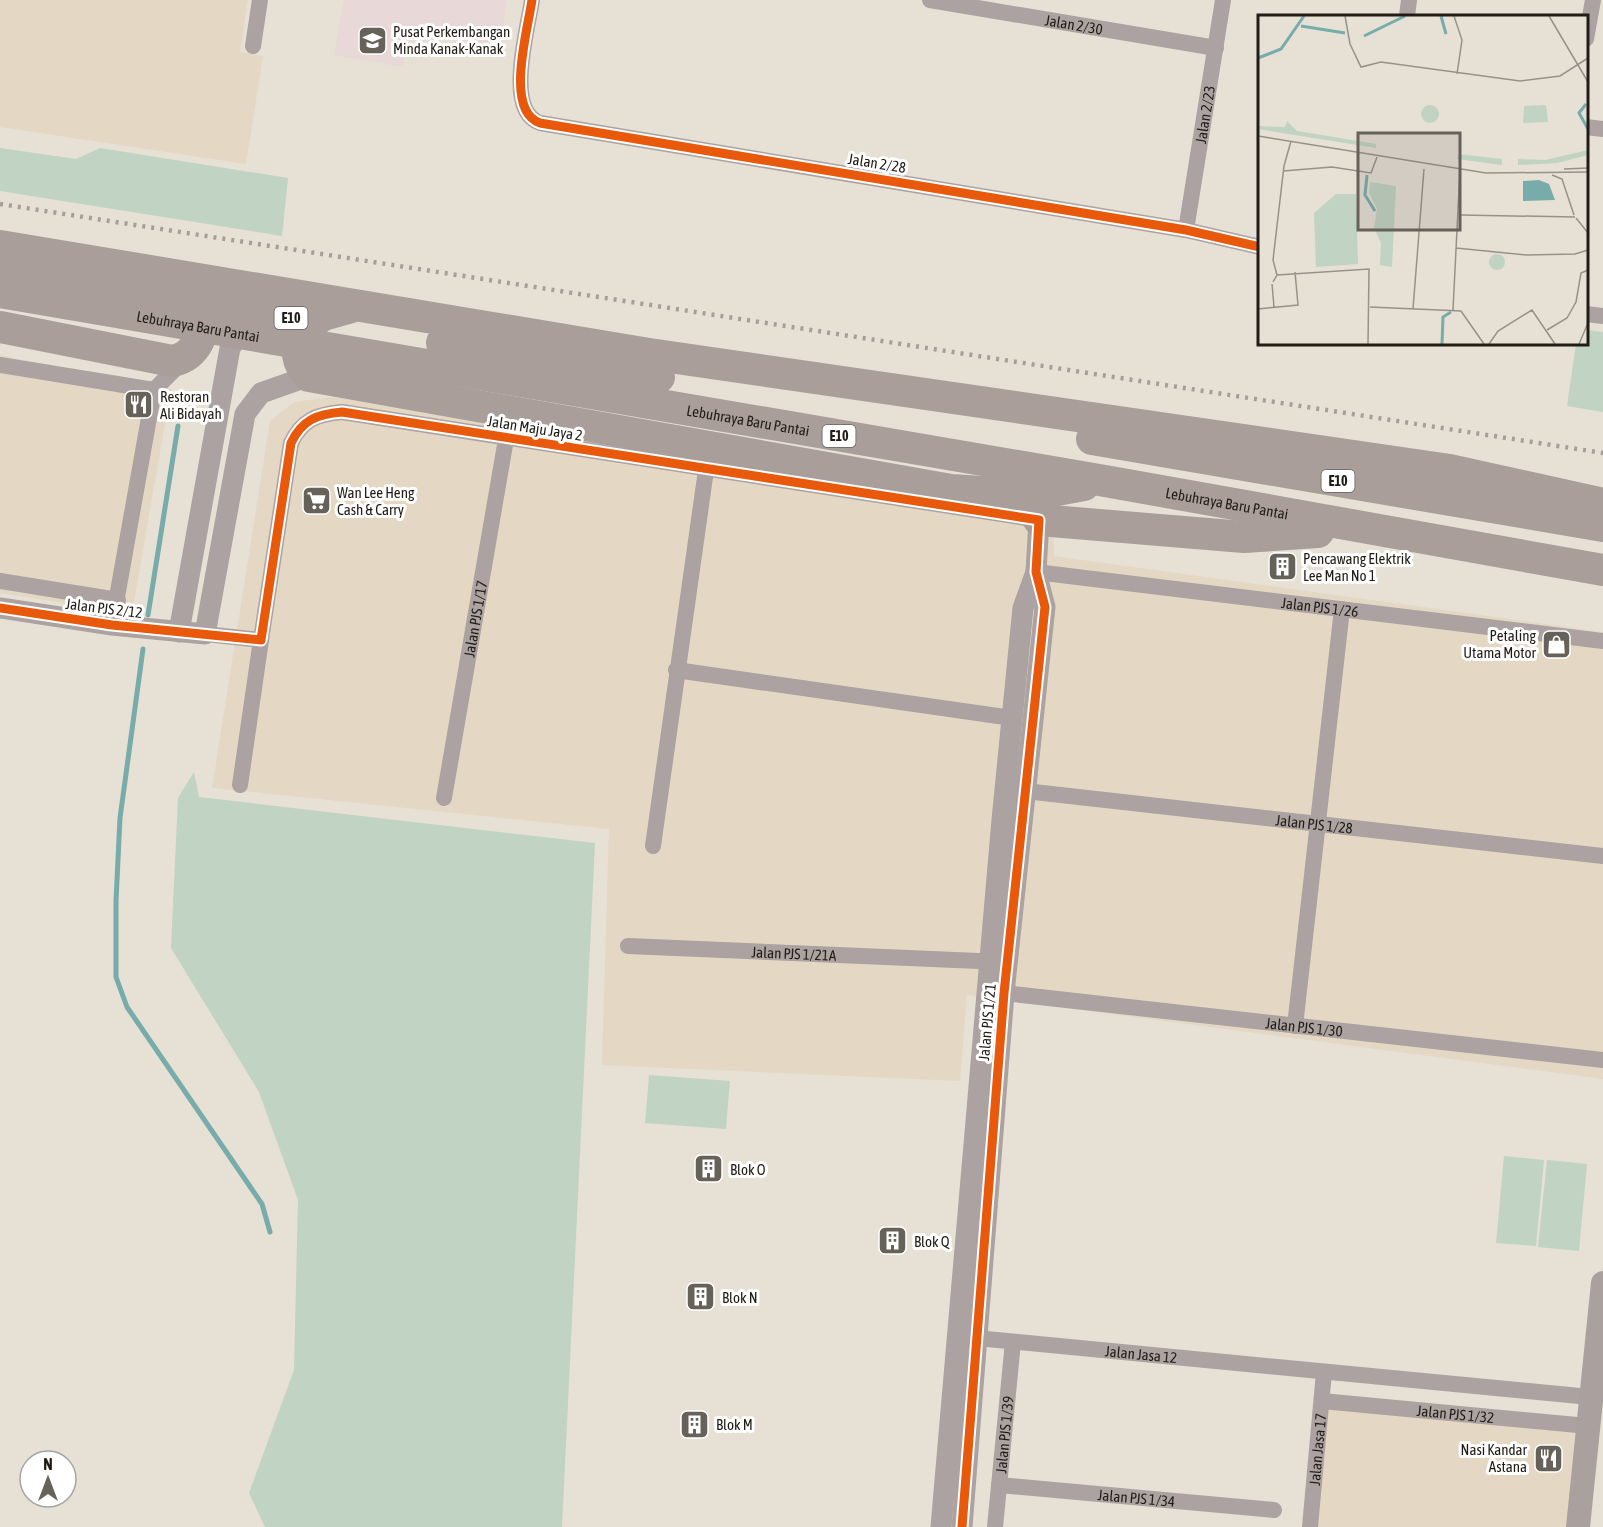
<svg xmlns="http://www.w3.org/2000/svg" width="1603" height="1527" viewBox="0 0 1603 1527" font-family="'Asap Condensed',sans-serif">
	<rect width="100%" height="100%" fill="#e6e0d5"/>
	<g fill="#e4d8c5">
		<polygon points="0,0 248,0 240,52 263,56 246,164 0,127"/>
		<polygon points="0,355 171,389 132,614 0,593"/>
		<polygon points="334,397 1053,513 1054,556 1603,632 1603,1079 967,995 960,1081 602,1065 609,829 212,788 270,421 294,402"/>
		<polygon points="1328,1409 1577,1432 1567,1527 1317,1527"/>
	</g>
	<polygon fill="#e8d8d7" points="344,0 507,0 499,47 408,32 403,67 334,55"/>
	<g fill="#c1d3c2">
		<polygon points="0,148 76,159 100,148 288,178 282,236 0,191"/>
		<polygon points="1587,330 1603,332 1603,412 1567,406 1576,344 1586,344"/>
		<polygon points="194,772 199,797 595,843 562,1527 265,1527 249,1493 294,1370 298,1200 259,1092 171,948 178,798"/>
		<polygon points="649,1075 730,1081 726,1129 645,1123"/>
		<polygon points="1504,1156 1544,1160 1536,1246 1496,1243"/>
		<polygon points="1547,1160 1587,1164 1579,1251 1538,1247"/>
	</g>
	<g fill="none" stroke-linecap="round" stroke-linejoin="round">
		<g stroke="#77acaa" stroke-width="5">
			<polyline points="148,615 178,426"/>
			<polyline points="143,649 120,818 116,901 116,977 127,1007 262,1204 270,1232"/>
		</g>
		<g stroke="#aba2a1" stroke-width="16">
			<path d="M532 0C528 29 504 111 540 123L1186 230 1260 247"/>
			<path id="s1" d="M930 0 1216 48"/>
			<polyline points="1407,16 1409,0"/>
			<polyline points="1586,39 1593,0"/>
			<polyline points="253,46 260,0"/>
			<polyline points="1586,127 1603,129"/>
			<path id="s2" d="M1186 230 1223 0"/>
			<polyline points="1586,314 1603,316"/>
			<polyline points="0,365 154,390"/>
			<path id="s3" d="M1036 572 1603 641"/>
			<polyline points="0,581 118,600"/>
			<polyline points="112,625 154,390 182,362"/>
			<path d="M205 634 261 640 291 443C302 420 317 414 342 412L1039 520"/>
			<polyline points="676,670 1012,718"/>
			<polyline points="240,785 261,640"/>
			<path id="s4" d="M1025 791 1603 856"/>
			<path id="s5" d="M444 798 506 439"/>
			<polyline points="653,846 706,470"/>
			<path id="s6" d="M628 946 1002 962"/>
			<path id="s7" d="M1004 993 1603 1060"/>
			<polyline points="1295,1026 1342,609"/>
			<path id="s8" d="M966 1337 1590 1397"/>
			<path id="s9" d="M1322 1401 1588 1426"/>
			<path id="s10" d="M999 1485 1274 1510"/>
			<path id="s11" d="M995 1527 1013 1342"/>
			<path id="s12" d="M1310 1527 1324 1372"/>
		</g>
		<g stroke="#aba2a1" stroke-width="21">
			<polyline points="0,608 112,625 205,634 245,414 261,393 309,376"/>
			<polyline points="179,632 230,348 246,323"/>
			<polyline points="941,1527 1002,820 1023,608 1036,572"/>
			<polyline points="962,1527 1004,993 1045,607 1036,572 1039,520"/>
		</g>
		<polyline stroke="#aaa09e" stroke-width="24" points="1578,1527 1603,1283"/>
		<g stroke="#a99e9a" stroke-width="32">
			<polyline points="0,246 649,354 1450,470 1603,504"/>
			<polyline points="0,270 274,315"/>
			<path id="s13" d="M0 292 1105 481 1603 570"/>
			<path d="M351 307 323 315 300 332C297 351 295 361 309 376L951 490 1030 495 1084 485"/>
			<path d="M0 327 172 361C197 357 208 330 201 306"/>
			<polyline points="442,343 659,377"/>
			<polyline points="1092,439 1603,526"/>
			<polyline points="1039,520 1244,537 1318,532"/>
		</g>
		<polyline stroke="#a59f9a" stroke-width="4.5" stroke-dasharray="3 6" stroke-linecap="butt" points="0,204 1603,453"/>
		<defs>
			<g id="cycleway">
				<path d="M532 0C528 29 504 111 540 123L1186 230 1260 247"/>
				<path d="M0 608 112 625 261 640 291 443C302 420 317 414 342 412L1039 520 1036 572 1045 607 1004 993 962 1527"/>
			</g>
		</defs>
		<use href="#cycleway" stroke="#fff" stroke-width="13"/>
		<use href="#cycleway" stroke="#e8590c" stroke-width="9"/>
	</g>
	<defs>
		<symbol id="school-square" viewBox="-11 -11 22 22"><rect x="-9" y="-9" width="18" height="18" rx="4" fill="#666159" stroke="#fff"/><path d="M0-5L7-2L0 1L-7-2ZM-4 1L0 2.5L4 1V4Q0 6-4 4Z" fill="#fff"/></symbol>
		<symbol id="restaurant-square" viewBox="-11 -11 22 22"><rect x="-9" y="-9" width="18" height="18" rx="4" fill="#666159" stroke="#fff"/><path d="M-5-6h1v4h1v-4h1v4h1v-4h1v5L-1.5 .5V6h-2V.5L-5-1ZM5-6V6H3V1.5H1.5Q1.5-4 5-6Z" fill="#fff"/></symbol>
		<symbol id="supermarket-square" viewBox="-11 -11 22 22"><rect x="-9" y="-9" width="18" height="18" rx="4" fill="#666159" stroke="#fff"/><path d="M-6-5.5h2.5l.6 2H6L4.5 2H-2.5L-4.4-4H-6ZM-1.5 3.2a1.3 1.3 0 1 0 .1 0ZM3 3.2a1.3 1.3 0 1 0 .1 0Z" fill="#fff"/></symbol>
		<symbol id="building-square" viewBox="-11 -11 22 22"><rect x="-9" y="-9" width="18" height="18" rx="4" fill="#666159" stroke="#fff"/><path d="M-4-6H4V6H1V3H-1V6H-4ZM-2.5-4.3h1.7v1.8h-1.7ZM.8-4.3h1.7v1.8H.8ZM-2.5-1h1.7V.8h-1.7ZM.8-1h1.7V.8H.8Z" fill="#fff"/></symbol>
		<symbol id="shop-square" viewBox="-11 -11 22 22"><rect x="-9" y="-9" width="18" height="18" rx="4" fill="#666159" stroke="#fff"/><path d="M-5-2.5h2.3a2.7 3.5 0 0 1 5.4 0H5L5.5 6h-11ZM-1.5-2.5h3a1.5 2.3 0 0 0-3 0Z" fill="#fff"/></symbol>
	</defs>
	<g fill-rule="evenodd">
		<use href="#school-square" x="356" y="24" width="33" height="33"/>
		<use href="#restaurant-square" x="122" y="388" width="33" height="33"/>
		<use href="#supermarket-square" x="300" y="484" width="33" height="33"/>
		<use href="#building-square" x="1266" y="550" width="33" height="33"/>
		<use href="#shop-square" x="1540" y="628" width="33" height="33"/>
		<use href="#building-square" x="692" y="1152" width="33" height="33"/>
		<use href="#building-square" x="876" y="1224" width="33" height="33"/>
		<use href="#building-square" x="684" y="1280" width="33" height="33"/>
		<use href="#building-square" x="678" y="1408" width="33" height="33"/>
		<use href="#restaurant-square" x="1532" y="1442" width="33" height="33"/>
	</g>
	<g text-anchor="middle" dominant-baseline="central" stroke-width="6" stroke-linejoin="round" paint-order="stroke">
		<g fill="#fff" stroke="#64615c" stroke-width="1.5">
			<rect x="274.5" y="307" width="33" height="22" rx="4.5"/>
			<rect x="822.5" y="425" width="33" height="22" rx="4.5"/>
			<rect x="1321.5" y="470" width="33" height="22" rx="4.5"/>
		</g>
		<g font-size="14" font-weight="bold" fill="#211d16">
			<text x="291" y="318">E10</text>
			<text x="839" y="436">E10</text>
			<text x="1338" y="481">E10</text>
		</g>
		<g font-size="15" fill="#211d16" stroke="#fff">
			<text stroke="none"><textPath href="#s1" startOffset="146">Jalan 2/30</textPath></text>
			<text stroke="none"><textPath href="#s2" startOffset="117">Jalan 2/23</textPath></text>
			<text transform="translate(877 163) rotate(9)">Jalan 2/28</text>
			<text stroke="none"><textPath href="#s13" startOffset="201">Lebuhraya Baru Pantai</textPath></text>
			<text stroke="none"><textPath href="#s13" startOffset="759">Lebuhraya Baru Pantai</textPath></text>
			<text transform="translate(535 428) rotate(9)">Jalan Maju Jaya 2</text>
			<text stroke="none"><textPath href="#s13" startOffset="1245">Lebuhraya Baru Pantai</textPath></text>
			<text stroke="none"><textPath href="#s3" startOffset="286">Jalan PJS 1/26</textPath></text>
			<text transform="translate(104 608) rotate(7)">Jalan PJS 2/12</text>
			<text stroke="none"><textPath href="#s5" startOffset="182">Jalan PJS 1/17</textPath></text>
			<text stroke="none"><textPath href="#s4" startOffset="291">Jalan PJS 1/28</textPath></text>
			<text stroke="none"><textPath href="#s6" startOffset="166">Jalan PJS 1/21A</textPath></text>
			<text transform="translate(987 1022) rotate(-85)">Jalan PJS 1/21</text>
			<text stroke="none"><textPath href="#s7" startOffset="302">Jalan PJS 1/30</textPath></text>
			<text stroke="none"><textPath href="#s8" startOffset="176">Jalan Jasa 12</textPath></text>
			<text stroke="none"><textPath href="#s9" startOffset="134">Jalan PJS 1/32</textPath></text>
			<text stroke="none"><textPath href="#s11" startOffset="93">Jalan PJS 1/39</textPath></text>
			<text stroke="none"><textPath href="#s12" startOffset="78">Jalan Jasa 17</textPath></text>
			<text stroke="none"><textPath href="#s10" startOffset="138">Jalan PJS 1/34</textPath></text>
		</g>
		<g font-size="15" fill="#211d16" stroke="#fff" text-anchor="start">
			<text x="393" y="31">Pusat Perkembangan<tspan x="393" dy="17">Minda Kanak-Kanak</tspan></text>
			<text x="160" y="396">Restoran<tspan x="160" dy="17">Ali Bidayah</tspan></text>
			<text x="337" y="492">Wan Lee Heng<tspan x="337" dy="17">Cash &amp; Carry</tspan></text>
			<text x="1303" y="558">Pencawang Elektrik<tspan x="1303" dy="17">Lee Man No 1</tspan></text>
			<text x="1536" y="635" text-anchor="end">Petaling<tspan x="1536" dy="17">Utama Motor</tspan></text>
			<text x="730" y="1169">Blok O</text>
			<text x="914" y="1241">Blok Q</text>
			<text x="722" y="1297">Blok N</text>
			<text x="716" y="1424">Blok M</text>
			<text x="1527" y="1449" text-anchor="end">Nasi Kandar<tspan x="1527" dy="17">Astana</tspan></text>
		</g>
	</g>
	<g transform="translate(1258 15)">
		<rect width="330" height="330" fill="#e6e0d5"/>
		<path d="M288 90 290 107 265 108 266 91ZM163 99a9 9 0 1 1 18 0a9 9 0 1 1-18 0ZM29 106 39 116 118 129V133L0 114V111L27 112ZM330 135V140L299 148 260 150V144L287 145ZM200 139 244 144V150L199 144ZM112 167 138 171 134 252 122 250 123 228 116 213 119 194 111 178ZM78 179H98L100 249 58 252 56 198ZM231 247a8 8 0 1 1 16 0a8 8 0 1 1-16 0Z" fill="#c1d3c2"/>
		<path d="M281 165 291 169 297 185 265 186V166Z" fill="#77acaa"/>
		<path fill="none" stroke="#77acaa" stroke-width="3" d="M183 1 188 19M43 11 87 18M106 21 147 1M0 43 23 34 46 1M328 89 321 98 330 114M109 160 107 180 117 196M184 329 185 302 193 297"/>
		<path fill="none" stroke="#979289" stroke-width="1.5" d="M87 1 92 29 103 52 123 47 262 66 302 61 330 43M196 1 204 25 199 59M291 1 330 67M0 121 228 158 330 157M306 154 330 153M25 156 74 152 113 158 119 142M294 160 304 164 316 200M202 200 317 202M318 203 330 218M198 233 268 240 317 239 330 235M19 260 111 254 110 329M15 267 19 260 15 245 26 151 33 126M14 269 16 292M112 292 203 296 226 329M0 294 40 290 37 257M155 294 166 154M195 295 202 154M289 315 309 303 318 287 323 258 330 255M231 329 240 316 274 295 297 329M321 329 330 308"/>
		<path fill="#666159" fill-opacity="0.15" stroke="#666159" stroke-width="3" d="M100 118H202V215H100Z"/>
		<rect width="330" height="330" fill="none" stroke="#211d16" stroke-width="3"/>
	</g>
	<g transform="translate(48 1479)"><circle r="28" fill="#ffffff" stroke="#a6a5a2" stroke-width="1.5"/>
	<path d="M0-4.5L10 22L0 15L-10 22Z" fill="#666159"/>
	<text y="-9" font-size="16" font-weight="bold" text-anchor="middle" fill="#211d16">N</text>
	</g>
</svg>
